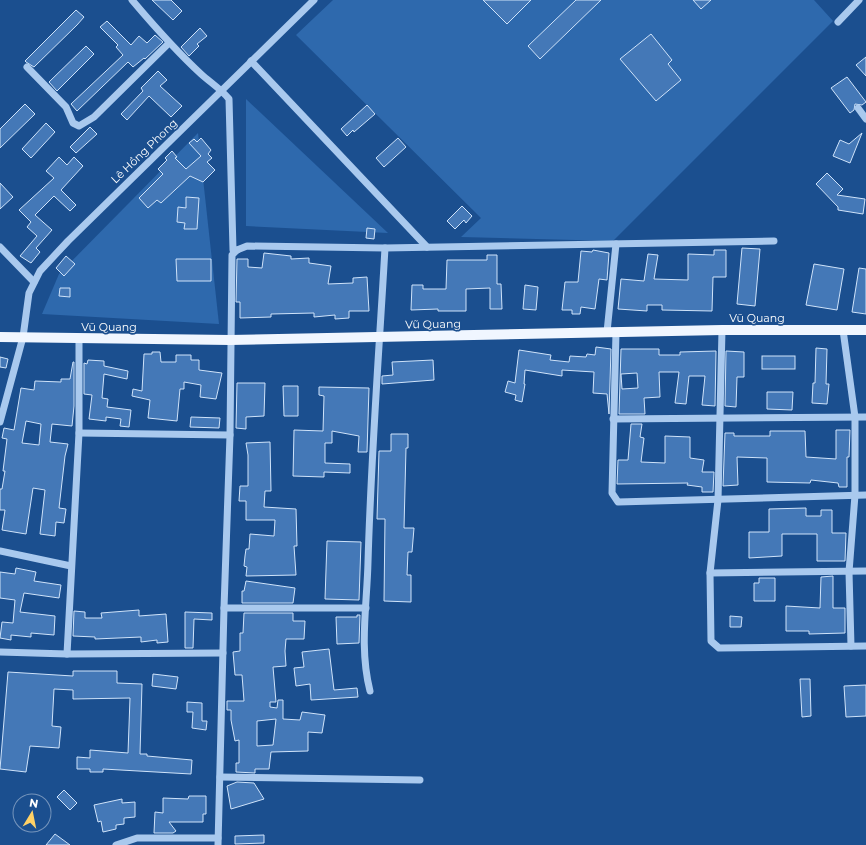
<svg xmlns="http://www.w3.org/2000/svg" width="866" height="845" viewBox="0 0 866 845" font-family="Montserrat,sans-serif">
	<rect width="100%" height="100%" fill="#1b4f8f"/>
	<g fill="#2e69ad">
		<polygon points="333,0 814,0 833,21 613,241 461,237 481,218 296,35"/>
		<polygon points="246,99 388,233 246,226"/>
		<polygon points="198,133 219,324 42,314 59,274"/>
	</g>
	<g fill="#4478b7" stroke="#cfe3fa" fill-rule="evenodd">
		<polygon points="152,0 171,0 182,11 173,20"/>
		<polygon points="483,0 531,0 507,24"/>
		<polygon points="576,0 601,0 540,59 528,46"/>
		<polygon points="693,0 711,0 701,9"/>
		<polygon points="76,10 84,17 77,25 34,67 26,62 25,61"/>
		<polygon points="107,21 131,45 139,36 147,43 155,35 163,42 145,59 144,58 133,67 128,62 77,111 71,104 123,55 116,47 118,45 100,27"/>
		<polygon points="200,28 207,36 197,44 199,46 189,56 181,47"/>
		<polygon points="651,34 672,60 668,64 681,80 656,101 620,59"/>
		<polygon points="86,46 94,54 57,91 49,82"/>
		<polygon points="866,57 866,76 856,65"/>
		<polygon points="158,71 167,80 160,86 182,106 171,117 149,96 127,120 121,114 143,91 141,88"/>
		<polygon points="847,77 866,102 862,105 855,104 854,110 850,113 831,88"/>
		<polygon points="25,104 35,114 0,148 0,129"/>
		<polygon points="367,105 375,114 354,132 353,130 347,136 341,129"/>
		<polygon points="46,123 55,132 31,158 22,149"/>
		<polygon points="90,127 97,134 76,153 70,147"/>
		<polygon points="862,133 850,163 833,156 840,140 849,144"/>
		<polygon points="201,138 211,150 208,154 212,158 207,162 215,170 203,182 190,176 161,203 157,200 148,208 139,198 163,174 158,169 167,160 165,158 172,151 177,157 175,158 186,169 201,156 189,143 194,139 197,142"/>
		<polygon points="398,138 406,147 384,167 376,158"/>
		<polygon points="59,157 67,165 74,157 83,166 61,190 76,205 70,211 54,196 35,215 52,230 36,248 40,252 31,263 20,256 37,236 27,227 31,222 19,210 54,178 46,171"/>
		<polygon points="827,173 843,189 837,195 865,199 863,214 838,210 838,207 816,184"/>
		<polygon points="0,183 13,197 0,209"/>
		<polygon points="186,197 199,198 197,229 184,229 185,223 177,222 178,207 186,208"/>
		<polygon points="462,206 472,216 466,223 464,220 455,229 447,221"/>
		<polygon points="367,228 375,229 374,239 366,238"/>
		<polygon points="742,248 760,249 755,306 737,304"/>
		<polygon points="593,250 609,253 607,280 599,279 595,309 581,307 580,314 572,314 572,310 562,310 565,282 578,282 581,251 592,252"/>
		<polygon points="714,250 726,250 726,277 713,277 712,311 662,310 662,305 647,305 647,311 618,309 621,279 644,281 648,254 658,255 654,279 688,280 688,254 714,255"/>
		<polygon points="264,253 291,256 291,259 309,258 309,263 331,266 328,284 353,283 353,278 367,277 369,311 349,311 349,318 335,319 335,315 314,317 314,313 271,314 271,317 240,318 240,302 236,302 237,259 248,259 248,267 262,268"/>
		<polygon points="487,255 497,255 497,284 501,284 502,309 490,309 490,288 466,289 466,311 438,311 438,309 411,310 412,285 423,285 423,289 446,289 447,260 487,260"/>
		<polygon points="66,256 75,264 64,276 56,268"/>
		<polygon points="176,259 211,259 211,281 177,281"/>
		<polygon points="814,264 844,269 837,310 806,305"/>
		<polygon points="859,268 866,269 866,314 852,312"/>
		<polygon points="525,285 538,287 536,310 523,309"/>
		<polygon points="60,288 70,288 70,297 59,296"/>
		<polygon points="596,347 611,349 609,414 607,394 593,393 594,372 562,370 562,376 525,370 524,384 525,384 522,402 515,400 516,395 505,392 508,381 515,383 519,350 551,355 550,360 569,362 570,356 586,357 587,354 595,355"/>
		<polygon points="816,348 827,349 826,384 829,384 827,404 812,403 813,383 815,383"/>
		<path d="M621 349H659V355H680V352L716 351 715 406 702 405 705 376H689L686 404 675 403 679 372H659L660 397 644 398 645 414H619ZM637 373 638 388 622 389 621 374Z"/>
		<polygon points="726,351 744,352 744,377 737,377 736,407 725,406"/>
		<polygon points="152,352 160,352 161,362 176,362 176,355 191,355 191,360 199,360 199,370 222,373 216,399 200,397 201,385 184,382 184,389 180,389 177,421 148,418 150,400 132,396 133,389 142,391 144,354 152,354"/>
		<rect x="762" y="356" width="33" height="13"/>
		<polygon points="0,357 8,359 6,368 0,367"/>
		<polygon points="88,360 104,361 104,366 128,371 127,379 104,374 102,398 108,399 107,407 131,410 129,427 120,426 121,419 106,417 106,421 89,419 92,395 84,394 84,363 87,364"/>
		<polygon points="433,360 434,380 382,384 382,376 393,375 392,362"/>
		<path d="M73 362H74V406L72 426 52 424 50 442 68 444 65 456 59 508 66 509 64 523 56 522 55 536 40 534 45 490 33 488 26 534 2 530 5 510H0V489H2L5 471H3L7 439 2 438 4 428 14 430 21 388 34 390 35 381 61 382V379H70ZM26 421 41 424 39 445 22 443Z"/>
		<polygon points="237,383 265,383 264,416 246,417 246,429 236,428"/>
		<polygon points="283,386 298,386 298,416 284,416"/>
		<polygon points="319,387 369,388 367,452 358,452 359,436 332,431 332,443 325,443 325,463 350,464 350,473 324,472 324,477 293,476 294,430 323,431 324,396 319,395"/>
		<polygon points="767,392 793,392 792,410 767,409"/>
		<polygon points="191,417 220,418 219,428 190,427"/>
		<polygon points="631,424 642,424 640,437 644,438 641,462 665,463 665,436 690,437 690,458 704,460 702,472 714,472 713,492 702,492 702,487 687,485 688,483 617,484 618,460 628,460"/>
		<polygon points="836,430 850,430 849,457 847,457 847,487 839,487 838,483 811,480 810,483 767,482 767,458 737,457 738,485 723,486 725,433 734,433 734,436 770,436 770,431 805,431 806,457 836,459"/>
		<polygon points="391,434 408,434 408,448 406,448 404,528 414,528 412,552 408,552 407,575 411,575 411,602 384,601 385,519 377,519 379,451 391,451"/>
		<polygon points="270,442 271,491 265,491 264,507 296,509 297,546 294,546 296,575 246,576 247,567 244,566 245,556 246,549 249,549 250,534 274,536 275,520 246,520 246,501 239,501 240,486 248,486 248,455 246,443"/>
		<polygon points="806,508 806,516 821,516 821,510 832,510 832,533 846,533 845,561 817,561 817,534 782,534 782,556 749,558 749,532 769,532 769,509"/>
		<polygon points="327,541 361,542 359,600 325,599"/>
		<polygon points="16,568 36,572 34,581 61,585 59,598 24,593 20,612 55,616 54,635 31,633 31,637 11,635 11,640 0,638 2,622 13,623 15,600 0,598 0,572 15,574"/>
		<polygon points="833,576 833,608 845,608 845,633 809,634 809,631 786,631 786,606 820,608 821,577"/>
		<polygon points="759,578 775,578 775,601 754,601 754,583 759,583"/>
		<polygon points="246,581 295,588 293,603 242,603 242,591 244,591"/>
		<polygon points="139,610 139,616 166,614 168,642 157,643 157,640 141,642 141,637 95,639 95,637 73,636 74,611 85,612 85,618 102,618 101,613"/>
		<polygon points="185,612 212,613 212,620 194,619 193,648 185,648"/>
		<path d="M244 613H293V621H305L304 639H286L285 651 286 666 273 667 276 702H270V707L277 708 278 700H283V719L300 720 302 712 325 715 322 733 308 732V751L271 752 269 769H255V773L236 772V763H239V740L235 741 231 720V710H227V701H244L242 675H235L233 652 240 651V633H243ZM276 719 273 745 257 746V721Z"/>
		<polygon points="357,615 360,615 359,643 337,644 336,617 357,617"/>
		<polygon points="730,616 742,617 741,627 730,627"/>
		<polygon points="329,649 334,690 357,688 358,697 311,700 310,684 296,686 294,668 304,667 302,652"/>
		<polygon points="73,671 117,671 117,683 142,684 140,754 147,754 147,756 192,760 191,774 103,769 103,772 90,772 90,769 77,769 77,757 90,758 90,750 128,753 130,698 73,699 73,690 54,689 52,726 61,727 59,748 30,746 26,772 0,769 8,672 73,676"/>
		<polygon points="153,674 178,677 176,689 152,686"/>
		<polygon points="800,679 810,679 811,716 802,717"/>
		<polygon points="866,685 866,716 846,717 844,686"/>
		<polygon points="187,702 202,703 202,721 207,721 206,730 192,728 193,712 187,712"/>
		<polygon points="237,782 254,783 264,799 231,809 227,786"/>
		<polygon points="64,790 77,803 70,810 57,797"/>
		<polygon points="189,796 206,796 206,814 203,814 203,822 169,822 176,831 173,833 154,833 155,812 163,813 163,798 188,799"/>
		<polygon points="122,799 122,803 135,802 135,817 124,818 124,824 116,825 116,829 103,832 101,821 98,822 94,805"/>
		<polygon points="55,834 70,845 46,845"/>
		<polygon points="264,835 264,843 235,844 235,836"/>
	</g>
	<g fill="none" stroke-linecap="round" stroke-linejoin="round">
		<g stroke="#a9c9ee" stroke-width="7">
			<path d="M132 0C154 26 176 51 201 74 211 83 221 89 229 99L233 250H237"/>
			<polyline points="838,22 859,0"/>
			<polyline points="251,61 427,247"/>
			<polyline points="27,67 66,107 73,123 79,126 94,117 169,43"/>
			<polyline points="858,108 866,119"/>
			<polyline points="0,247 34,282"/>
			<polyline points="722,330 718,500 710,573 711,641 719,648 866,646"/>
			<polyline points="843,330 855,417 855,495 849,572 851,646"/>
			<polyline points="607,332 616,244"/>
			<polyline points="616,332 612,493 618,502 866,495"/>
			<polyline points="613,419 866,417"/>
			<polyline points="0,422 23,337 29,293 40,271 68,241 314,0"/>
			<polyline points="79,433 230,435"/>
			<polyline points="0,551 71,566"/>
			<polyline points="710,573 866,571"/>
			<polyline points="224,608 366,608"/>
			<polyline points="0,652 67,654 223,653"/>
			<polyline points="67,654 79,433 79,339"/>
			<path d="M370 691C359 648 367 605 368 562 371 457 379 352 385 248"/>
			<polyline points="220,777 420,780"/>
			<polyline points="116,845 137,838 218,838"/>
			<polyline points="218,845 224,608 230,435 232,255 237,250 247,246 385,248 774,241"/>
		</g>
		<polyline stroke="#f0f6ff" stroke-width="10" points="0,337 230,340 722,330 866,330"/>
	</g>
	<g text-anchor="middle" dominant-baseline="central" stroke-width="3.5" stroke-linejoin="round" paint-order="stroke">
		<g font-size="11" fill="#fff" stroke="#1b4f8f">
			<text transform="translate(144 151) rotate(-44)">Lê Hồng Phong</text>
			<text x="757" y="318">Vũ Quang</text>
			<text transform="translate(433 324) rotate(-1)">Vũ Quang</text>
			<text x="109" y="327">Vũ Quang</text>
		</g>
	</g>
	<g transform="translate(32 813) rotate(10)"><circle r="19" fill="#1b4f8f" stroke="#7695bc"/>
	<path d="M0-3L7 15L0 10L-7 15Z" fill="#ffd166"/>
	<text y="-6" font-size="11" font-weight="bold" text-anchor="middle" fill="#ffffff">N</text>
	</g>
</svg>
